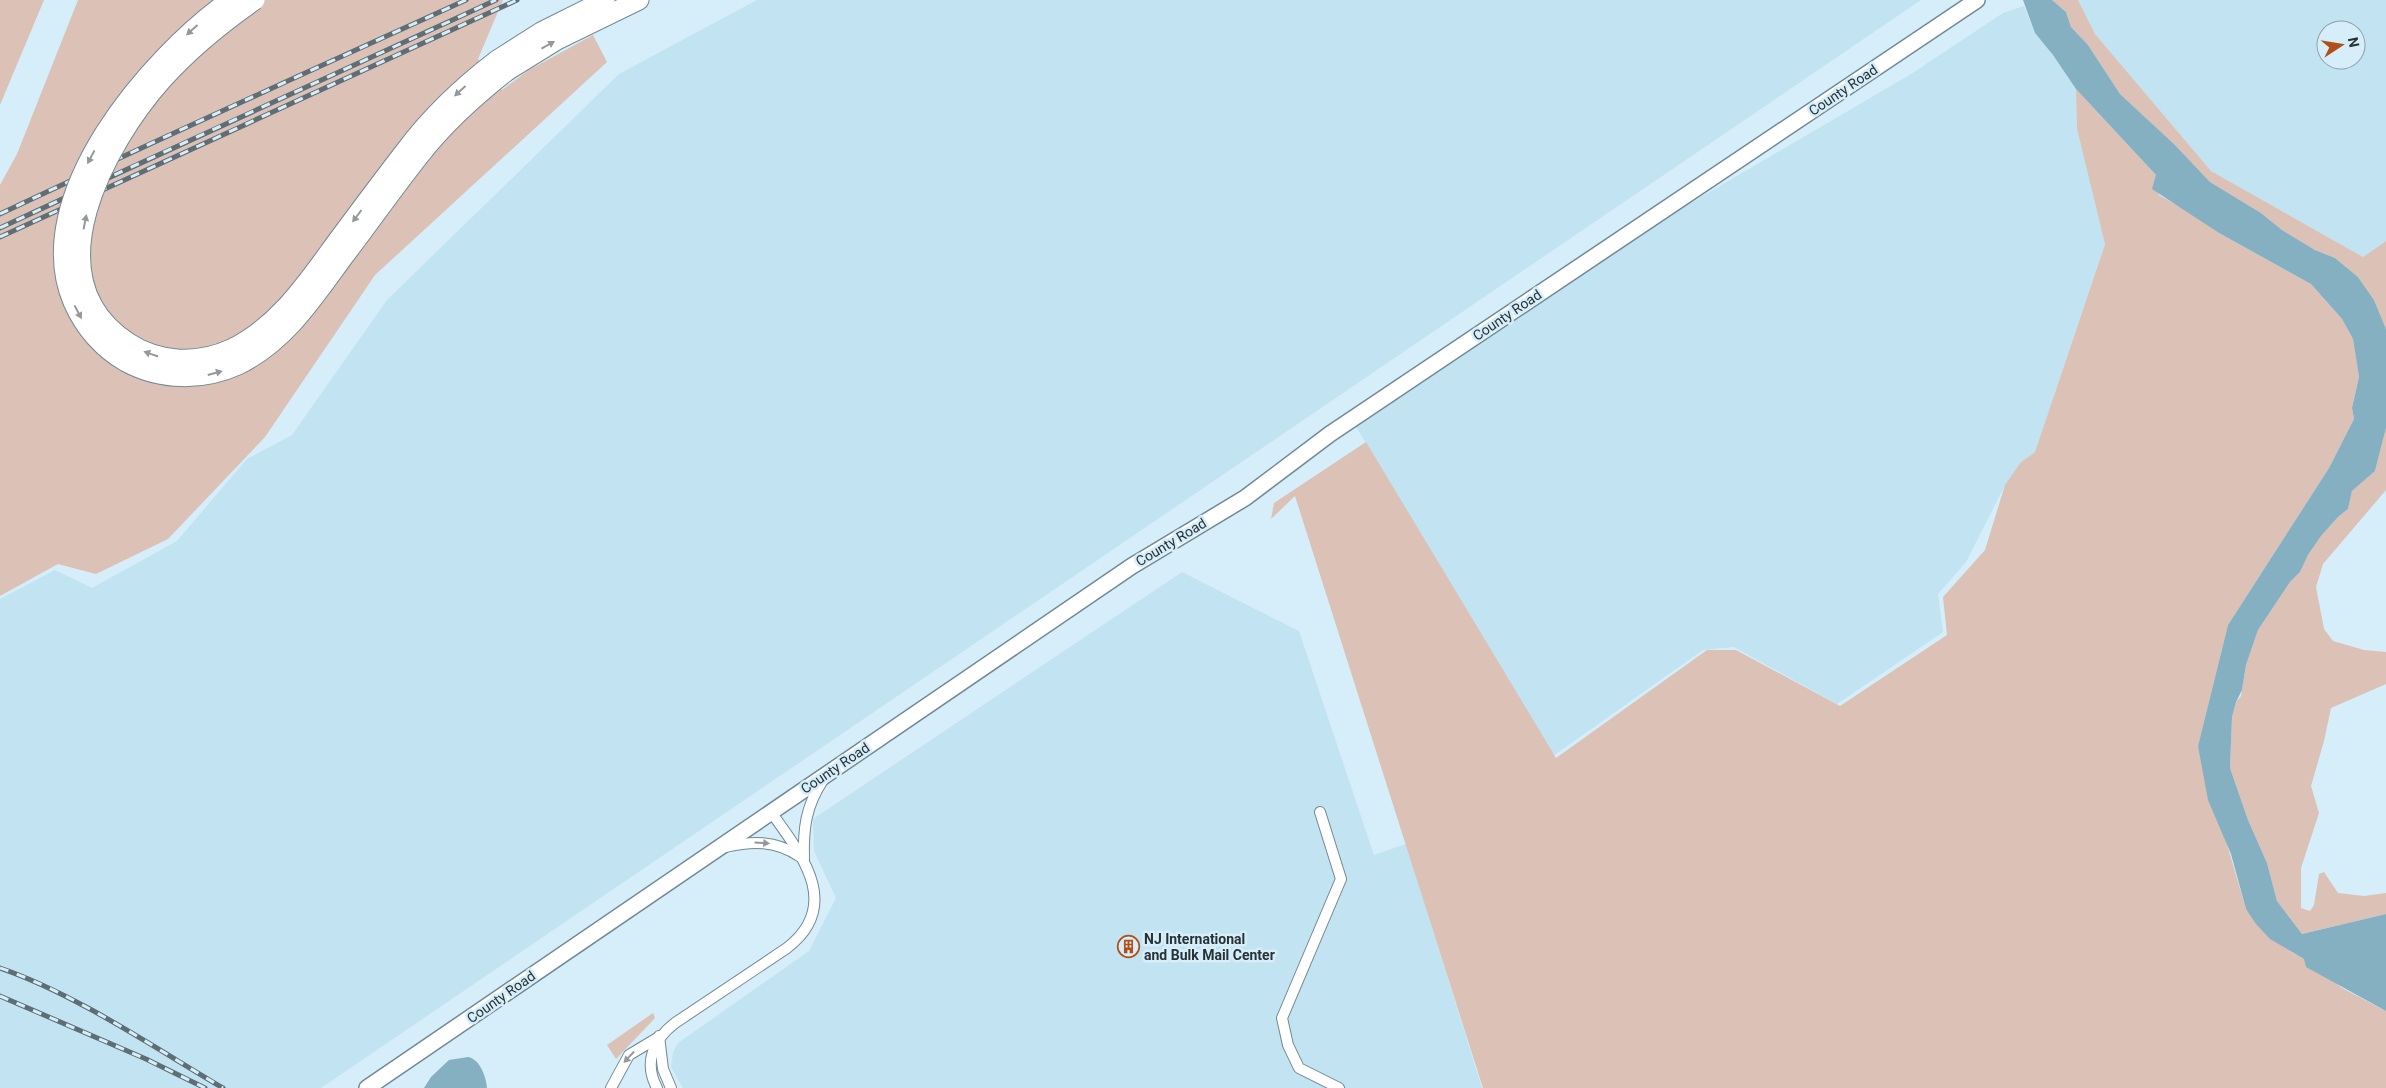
<svg xmlns="http://www.w3.org/2000/svg" width="2386" height="1088" viewBox="0 0 2386 1088" font-family="Roboto,sans-serif">
	<rect width="100%" height="100%" fill="#d5eef9"/>
	<g fill="#c2e3f1" fill-rule="evenodd">
		<polygon points="757,0 1921,0 321,1088 0,1088 0,599 55,570 92,588 177,541 247,459 292,435 387,300 619,74"/>
		<path d="M2078 0H2386V241L2363 257 2211 171 2095 34ZM2326 30H2356V60H2326Z"/>
		<polygon points="2024,6 2035,33 2053,55 2076,89 2077,129 2105,243 2035,452 2021,462 2002,491 1966,562 1938,594 1943,632 1837,704 1734,647 1703,650 1553,756 1355,425 1655,224 1911,74 2003,13"/>
		<polygon points="1182,572 1299,631 1374,855 1406,844 1482,1088 683,1088 671,1067 673,1052 678,1043 809,951 836,898 814,851 813,819"/>
	</g>
	<g fill="#dbc1b6">
		<polygon points="0,0 44,0 0,105"/>
		<polygon points="78,0 503,0 478,59 502,90 529,70 593,35 607,62 375,275 265,437 168,539 96,574 58,564 0,596 0,185 17,154"/>
		<polygon points="2052,0 2078,0 2095,34 2211,171 2363,257 2386,241 2386,329 2374,300 2358,277 2335,258 2315,250 2282,230 2261,213 2210,182 2174,144 2120,94 2088,45 2071,27 2066,12"/>
		<polygon points="2076,89 2156,175 2159,195 2184,209 2219,233 2311,284 2342,319 2353,339 2359,377 2352,408 2354,419 2329,468 2228,625 2198,746 2246,909 2291,952 2304,959 2342,988 2386,1011 2386,1088 1483,1088 1295,496 1271,519 1274,503 1366,442 1556,758 1707,650 1736,650 1840,706 1947,635 1943,597 1985,550 2005,485 2021,462 2035,452 2105,244 2077,129"/>
		<polygon points="2386,428 2386,490 2323,564 2316,587 2324,629 2333,641 2364,650 2386,652 2386,684 2331,708 2324,741 2311,786 2319,813 2301,868 2301,908 2310,911 2314,905 2319,874 2324,872 2338,893 2364,896 2386,893 2386,914 2302,934 2277,901 2267,863 2248,820 2230,768 2232,717 2236,702 2241,696 2246,665 2258,630 2290,582 2300,572 2308,555 2321,536 2338,517 2348,509 2352,491 2375,471"/>
		<polygon points="653,1013 655,1018 616,1059 607,1045"/>
	</g>
	<g fill="#84b0c2">
		<polygon points="2023,0 2052,0 2066,12 2071,27 2088,45 2120,94 2174,144 2210,182 2261,213 2282,230 2315,250 2335,258 2358,277 2374,300 2386,329 2386,428 2375,471 2352,491 2348,509 2338,517 2321,536 2308,555 2300,572 2290,582 2258,630 2246,665 2242,690 2236,702 2232,717 2230,768 2248,820 2267,863 2277,901 2302,934 2386,914 2386,1011 2306,967 2304,959 2270,939 2256,924 2246,909 2231,854 2208,800 2198,746 2228,625 2329,468 2354,419 2352,408 2359,377 2353,339 2342,319 2311,284 2219,233 2152,189 2156,175 2076,89 2053,55 2035,33"/>
		<path d="M468 1057C480 1059 486 1077 487 1088H424L431 1077 449 1060Z"/>
	</g>
	<g fill="none" stroke-linecap="round" stroke-linejoin="round">
		<defs>
			<g id="street">
				<polyline points="1320,812 1341,879 1282,1018 1288,1045 1299,1068 1339,1088"/>
				<path d="M725 847C752 841 775 840 799 856"/>
				<path d="M804 859C803 828 806 806 823 780"/>
				<polyline points="659,1036 663,1069 671,1088"/>
				<polyline points="611,1088 629,1055 659,1037"/>
				<path d="M657 1088C643 1062 654 1039 675 1023L787 948C843 905 801 854 771 812"/>
			</g>
			<polyline id="secondary" points="367,1088 1132,566 1245,498 1330,434 1977,0"/>
			<g id="highway">
				<polyline points="497,60 541,32 605,0"/>
				<polyline points="507,71 557,40 639,0"/>
			</g>
		</defs>
		<use href="#street" stroke="#728993" stroke-width="12"/>
		<use href="#secondary" stroke="#728993" stroke-width="18"/>
		<use href="#highway" stroke="#728993" stroke-width="21"/>
		<use href="#street" stroke="#fff" stroke-width="10"/>
		<use href="#secondary" stroke="#fff" stroke-width="15"/>
		<use href="#highway" stroke="#fff" stroke-width="19"/>
		<defs>
			<g id="rail">
				<path d="M0 214C154 141 310 71 466 0"/>
				<path d="M0 228C165 151 331 76 496 0"/>
				<polyline points="0,237 517,0"/>
				<path d="M0 968C74 993 155 1048 223 1088"/>
				<polyline points="0,996 146,1059 205,1088"/>
			</g>
		</defs>
		<use href="#rail" stroke="#5f6d74" stroke-width="5"/>
		<use href="#rail" stroke="#d5eef9" stroke-width="3" stroke-dasharray="9" stroke-linecap="butt"/>
		<defs>
			<g id="highway-bridge">
				<path d="M230 0C151 56 28 197 73 302 84 327 102 348 126 362 161 381 203 381 238 365 284 343 313 299 342 259 368 225 393 189 420 155 445 123 475 96 507 71"/>
				<path d="M255 0C222 23 190 49 163 79 106 143 29 279 129 343 160 363 198 364 231 349 277 327 306 284 335 244 358 213 381 182 405 151 431 116 463 86 497 60"/>
			</g>
		</defs>
		<use href="#highway-bridge" stroke="#728993" stroke-width="21" stroke-linecap="butt"/>
		<use href="#highway-bridge" stroke="#fff" stroke-width="19"/>
	</g>
	<defs><path id="oneway-solid" d="M-6-.8H1V-3.2L6.5 0L1 3.2V.8H-6Z" transform="scale(1.25)"/></defs>
	<g fill="#94989a">
		<use href="#oneway-solid" transform="translate(192 30) rotate(138)"/>
		<use href="#oneway-solid" transform="translate(548 45) rotate(-29)"/>
		<use href="#oneway-solid" transform="translate(460 91) rotate(138)"/>
		<use href="#oneway-solid" transform="translate(91 157) rotate(118)"/>
		<use href="#oneway-solid" transform="translate(357 216) rotate(127)"/>
		<use href="#oneway-solid" transform="translate(85 222) rotate(-79)"/>
		<use href="#oneway-solid" transform="translate(78 312) rotate(62)"/>
		<use href="#oneway-solid" transform="translate(151 354) rotate(-161)"/>
		<use href="#oneway-solid" transform="translate(215 373) rotate(-15)"/>
		<use href="#oneway-solid" transform="translate(762 843) rotate(4)"/>
		<use href="#oneway-solid" transform="translate(629 1057) rotate(133)"/>
	</g>
	<defs>
		<symbol id="building-ring" viewBox="-11 -11 22 22"><circle r="9.5" fill="#d5eef9" stroke="#b24f16" stroke-width="1.5"/><path d="M-4-6H4V6H1V3H-1V6H-4ZM-2.5-4.3h1.7v1.8h-1.7ZM.8-4.3h1.7v1.8H.8ZM-2.5-1h1.7V.8h-1.7ZM.8-1h1.7V.8H.8Z" fill="#b24f16"/></symbol>
	</defs>
	<g fill-rule="evenodd">
		<use href="#building-ring" x="1116" y="934" width="25" height="25"/>
	</g>
	<g text-anchor="middle" dominant-baseline="central" stroke-width="5" stroke-linejoin="round" paint-order="stroke">
		<g font-size="14" fill="#283135" stroke="#d5eef9">
			<text transform="translate(1843 90) rotate(-34)">County Road</text>
			<text transform="translate(1507 315) rotate(-34)">County Road</text>
			<text transform="translate(1171 542) rotate(-31)">County Road</text>
			<text transform="translate(835 768) rotate(-34)">County Road</text>
			<text transform="translate(501 997) rotate(-35)">County Road</text>
		</g>
		<g font-size="14" font-weight="bold" fill="#283135" stroke="#d5eef9" text-anchor="start">
			<text x="1144" y="939">NJ International<tspan x="1144" dy="16">and Bulk Mail Center</tspan></text>
		</g>
	</g>
	<g transform="translate(2341 45) rotate(78)"><circle r="24" fill="#d5eef9" stroke="#90a2ab"/>
	<path d="M0-4L9 19L0 12L-9 19Z" fill="#b24f16"/>
	<text y="-8" font-size="14" font-weight="bold" text-anchor="middle" fill="#283135">N</text>
	</g>
</svg>
